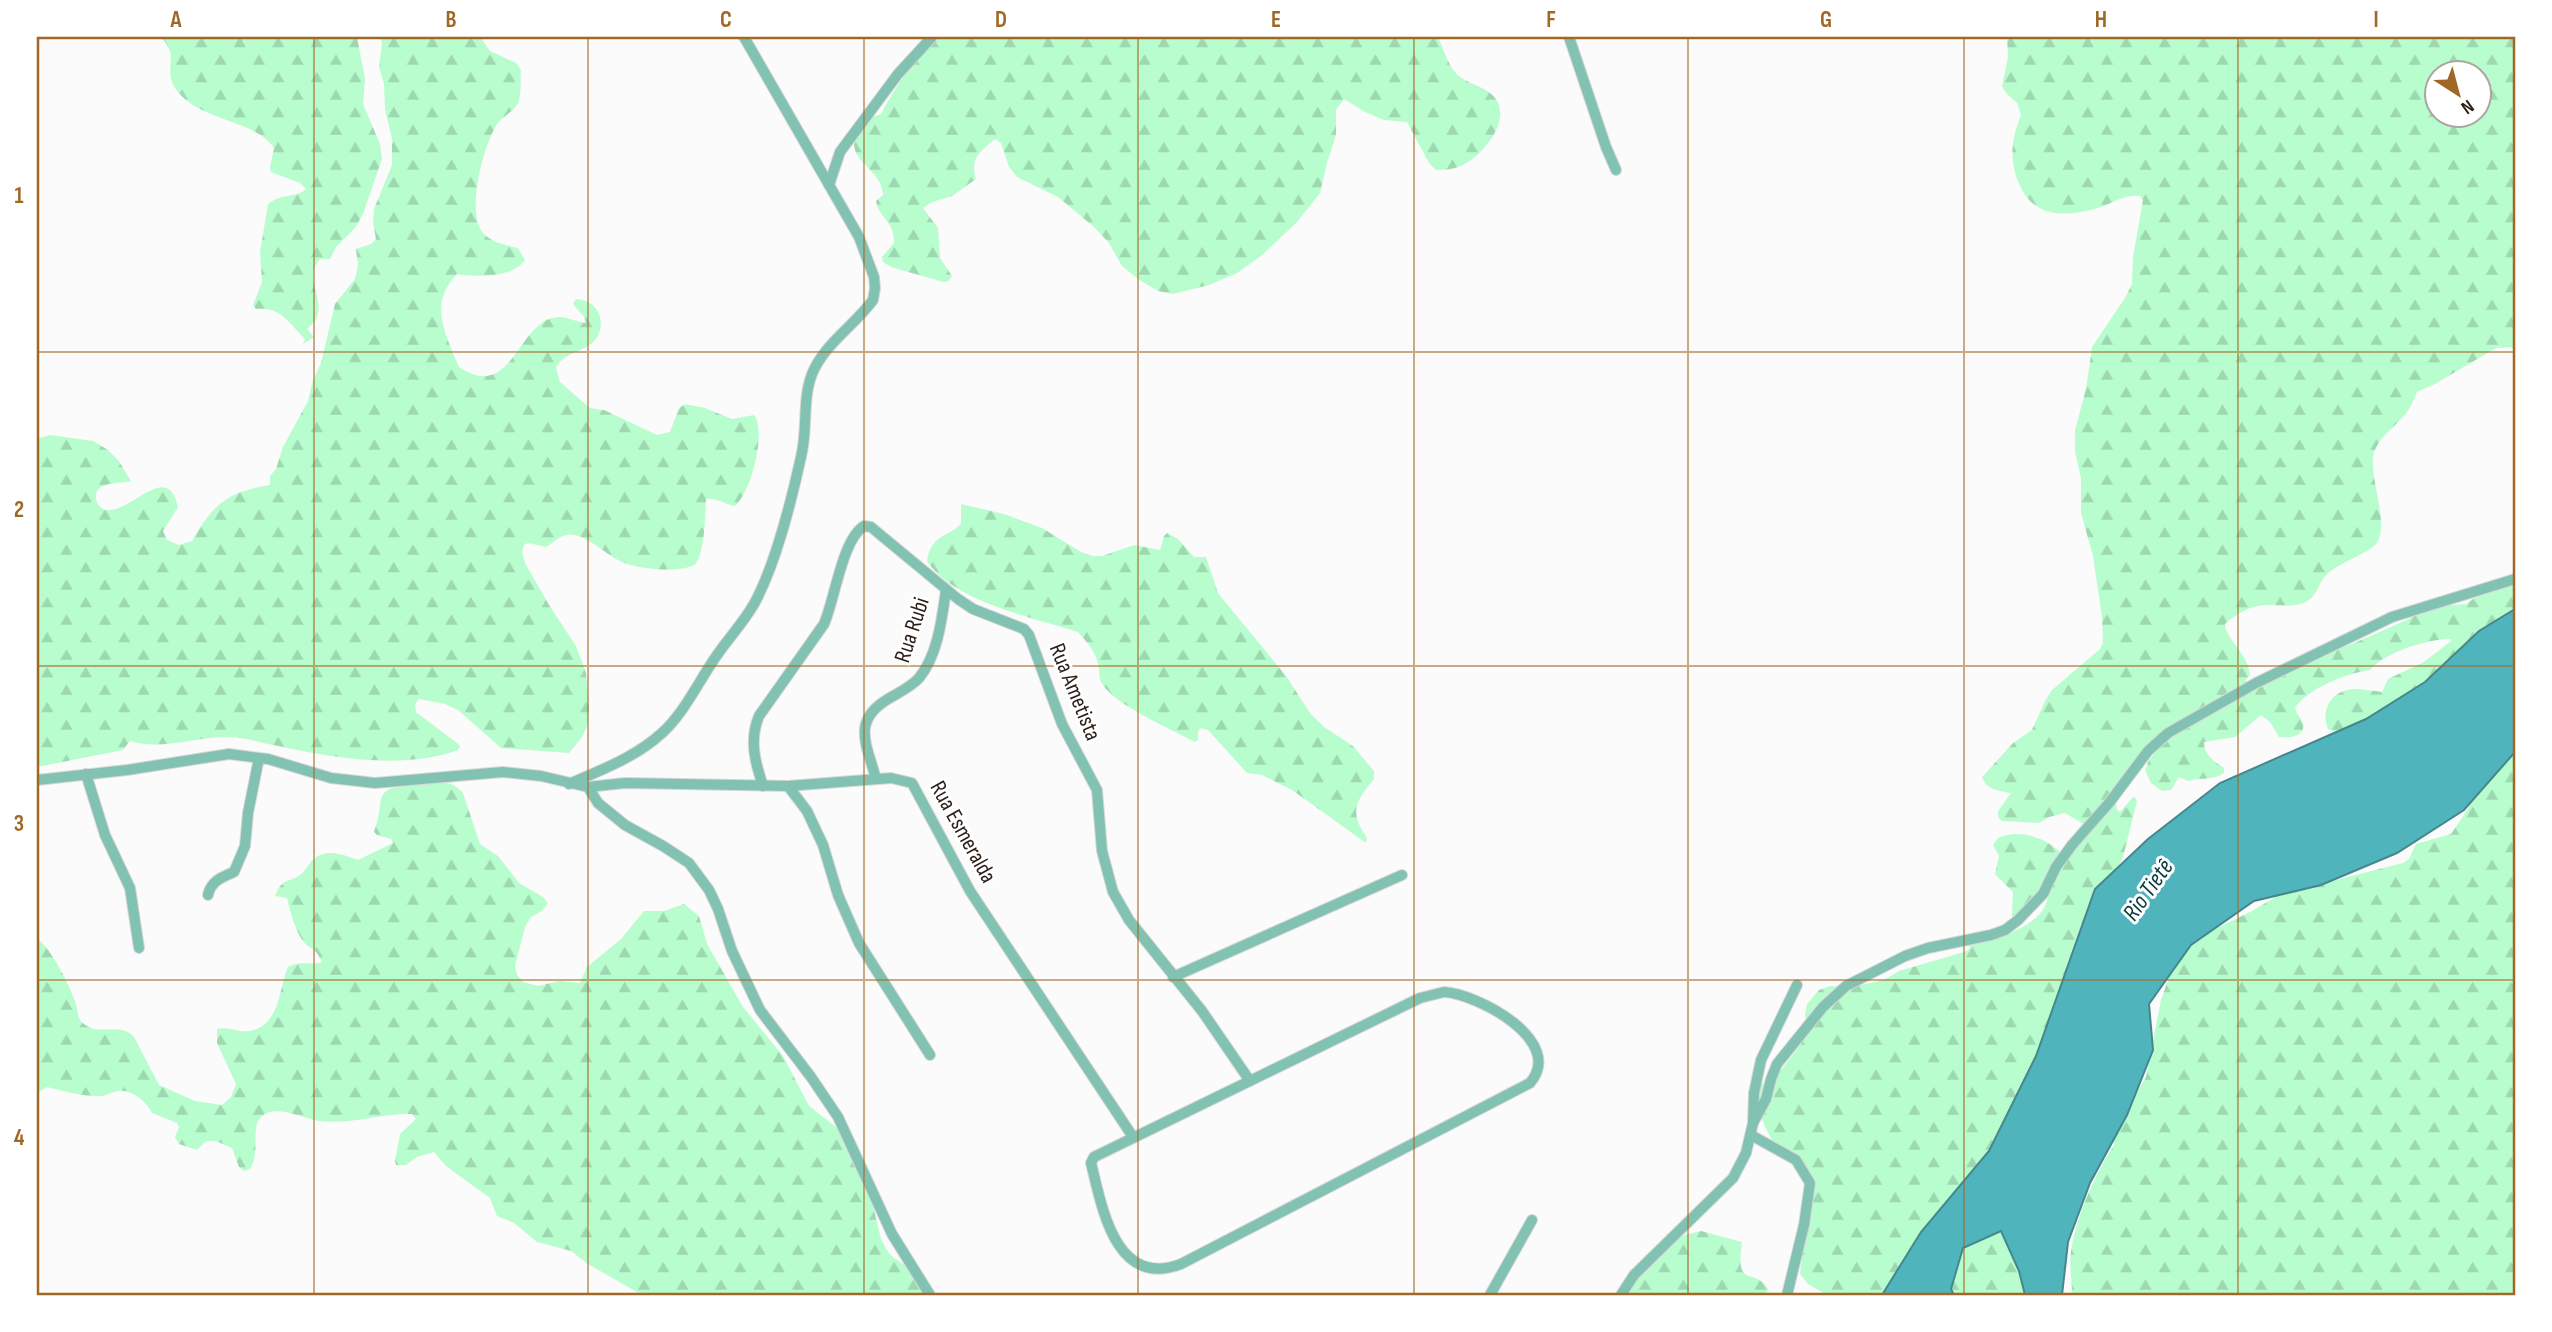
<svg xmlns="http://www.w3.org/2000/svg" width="2552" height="1332" viewBox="0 0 2552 1332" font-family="'Sofia Sans Condensed',sans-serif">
	<defs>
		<pattern id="forest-firs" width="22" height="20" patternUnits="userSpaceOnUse" patternTransform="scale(1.75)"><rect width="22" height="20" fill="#b8fdce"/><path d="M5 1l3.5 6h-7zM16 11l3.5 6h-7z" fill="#9ed8b0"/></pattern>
	</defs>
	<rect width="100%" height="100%" fill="#fbfbfb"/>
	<g fill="url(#forest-firs)" fill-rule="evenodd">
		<path d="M162 37H357L365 79 363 104 380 144 382 159 363 214 355 228 336 247 330 259H320C299 284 336 305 307 329L314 337 303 344 305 339C289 323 281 306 256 309L253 305 262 282 260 252 268 204C284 192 294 199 306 189L300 183 271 172 270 167 274 148C256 120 201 121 178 92 165 76 173 66 170 51 169 47 164 41 162 37Z"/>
		<path d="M380 37H480L490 51 516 63 521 70C520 80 522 94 518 103 514 112 501 117 496 126 483 147 465 214 484 234 493 243 505 245 518 248L525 260C513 278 475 277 457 274 428 304 445 333 459 367 514 404 517 318 559 317 567 317 578 322 586 323L584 317 573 304 576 299C602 300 608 329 592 343 580 353 563 353 556 368L560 382 590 408 604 410 657 435 670 432 679 408 685 404 705 408 732 419 754 415C767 431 751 493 735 506 726 505 715 497 706 499 705 515 705 551 696 563 686 574 641 569 627 564 609 558 594 540 575 535 564 532 555 541 546 547L528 543 524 545 522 553 525 563 549 605 576 646 586 673 589 706 588 724 582 737 569 753 501 748 458 710 445 704 419 699 415 704 416 712 457 743 460 746 458 750C403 770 334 758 278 746 262 743 247 738 230 737 196 736 163 751 130 741L123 750 37 767V439L50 435 93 441 108 450 118 460 131 481C120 484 96 481 96 496 96 503 99 507 105 510 132 514 167 459 178 507L163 531 167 540 179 545 192 541C213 504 227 492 270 485V476L276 469 283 447 308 401 313 380 321 363 335 304 355 279 358 265 356 249 371 244 376 239 373 223 374 209 392 165V139L385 109 384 84 379 67 382 43Z"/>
		<path d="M931 37H1438C1443 47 1447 62 1454 71 1463 83 1479 84 1490 93 1510 109 1497 134 1483 149 1470 164 1455 171 1436 170L1429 163 1407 122 1384 120 1365 112 1344 99 1336 110V135L1327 163 1320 193 1297 222 1261 256 1237 273 1209 285 1173 294 1158 291 1138 279 1122 266 1109 243 1094 227 1058 197 1017 177 1009 167 1001 143 995 139C981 151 969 158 976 179L952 196 932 202 923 208 938 228 940 258 952 276 949 281 943 282 891 267 883 262 882 257 894 243C895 221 879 219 876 201L883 195C882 175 864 168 856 153 853 145 853 133 852 125L881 114C895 86 914 63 931 37Z"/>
		<path d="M2007 37H2515V353L2512 347 2496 348 2435 384 2417 392C2413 401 2409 412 2401 419 2391 430 2380 437 2374 452 2367 475 2393 529 2374 546 2360 557 2341 562 2328 573 2319 581 2318 593 2309 600 2297 608 2282 605 2268 605 2251 605 2237 613 2225 624 2225 638 2249 655 2250 675L2245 681H2256L2352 644 2409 619 2426 607 2466 604 2495 584 2515 580V634L2341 734 2328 729C2320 709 2332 690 2354 689 2363 689 2373 691 2382 692L2388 679 2424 662 2451 641V639C2429 638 2384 653 2370 670 2347 673 2308 688 2295 708 2296 714 2302 719 2303 724 2306 737 2287 738 2279 737L2270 722 2261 715 2235 737 2204 742C2204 755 2214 761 2224 768V773C2213 781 2200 777 2188 781L2179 777 2171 790 2162 791 2151 783 2145 770 2149 760 2164 742 2157 739 2143 749 2116 804 2117 810 2120 812 2132 798 2135 797 2137 801 2123 857 2096 917 2047 1062 1896 1295H1827L1808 1284 1800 1274 1809 1194 1798 1169 1773 1142 1765 1127 1757 1104 1760 1085 1776 1077 1801 1044 1808 1029 1805 1015 1807 1004 1819 990 1830 986 1851 987 1884 980 1899 971 1964 952 1970 949 1969 944C1995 938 2044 928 2048 896L2046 892 2019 914 2012 916 2013 892 1995 874 1999 856 1993 845 1998 838C2019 828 2048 838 2063 855L2085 825 2065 813 2049 817 2039 823 2002 821 1998 817V811L2011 793C2000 791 1986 790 1982 777L2013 743 2032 730 2045 701 2052 690 2100 649 2103 643 2102 617 2093 556 2081 513V478L2075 452V430L2086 389 2092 347 2125 298 2132 284 2133 257 2143 200 2140 196C2124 194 2113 203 2098 208 2066 217 2034 219 2019 184 2009 159 2011 140 2021 115L2017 103 2006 93 2002 86 2008 57ZM2436 74H2478V116H2436Z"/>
		<path d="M961 504 1004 514 1042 528 1081 552 1093 556H1102L1134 545 1160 550 1164 536 1167 533 1178 539 1194 557H1206L1218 593 1286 676 1310 713 1324 727 1353 746 1374 771V779C1355 802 1349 812 1367 838L1366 843 1292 790 1262 775 1247 773 1208 730 1201 728 1198 731V740L1195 742C1171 729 1117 706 1103 685 1098 678 1100 672 1098 664 1096 652 1086 641 1078 632 1032 617 954 602 927 561 931 535 946 538 961 524Z"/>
		<path d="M2515 730V1295H2072C2072 1281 2069 1265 2071 1251 2077 1215 2094 1176 2114 1145L2112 1135 2146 1077 2161 1000 2173 966 2196 938 2250 912 2281 894 2403 863 2409 859 2416 844 2451 834 2468 809 2493 749Z"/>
		<path d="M412 782C431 782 450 777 463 793L480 844 498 856 519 883 543 897 548 903 542 911 531 917 525 927 515 966 517 975 523 982 538 986 559 981 580 983 587 967 621 939 644 911H664L684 904 699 916 707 944 743 1007 783 1056 809 1106 836 1127 855 1156 868 1185 881 1239 888 1252 894 1258 908 1267 933 1295H642L588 1264 571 1251 537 1242 514 1223 497 1216 490 1198 446 1166 434 1152 417 1157 406 1165H396L395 1161 400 1134 416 1119 412 1114C381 1113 349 1125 319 1121 303 1119 276 1103 261 1117 250 1128 261 1151 250 1169L244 1171 239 1167 232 1148 216 1141H206L197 1150 179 1144 175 1137 179 1127 177 1123 152 1113C147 1102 132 1089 118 1091 112 1092 107 1095 102 1096 84 1097 64 1091 47 1087L37 1093V938C52 950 70 986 76 1004 78 1012 77 1019 84 1024 100 1037 120 1021 134 1037L159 1085 195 1101 222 1105 231 1097 236 1084 217 1043V1029C228 1026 239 1033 250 1031 281 1024 278 990 288 967 303 960 310 966 322 962 315 946 311 951 303 941 295 930 290 911 287 898L275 896C283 877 286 884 300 875 306 871 309 862 315 858 327 848 345 855 358 860L393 843 391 839 377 835 374 832C388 795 368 793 412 782Z"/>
		<path d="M1701 1231 1742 1242C1735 1291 1754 1266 1768 1289L1766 1295H1622L1674 1241 1684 1235Z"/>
		<polygon points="2001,1231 2019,1271 2025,1295 1954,1295 1951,1289 1963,1247"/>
	</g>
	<polygon fill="#50b4bd" stroke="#45878c" stroke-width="2" points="2515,609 2515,752 2464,810 2397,853 2321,885 2254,901 2191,945 2149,1004 2153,1050 2127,1115 2090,1183 2068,1242 2062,1295 2025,1295 2019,1271 2001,1231 1963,1248 1951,1289 1954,1295 1882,1295 1921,1232 1989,1151 2036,1056 2095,889 2148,839 2220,783 2366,719 2425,682 2479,631"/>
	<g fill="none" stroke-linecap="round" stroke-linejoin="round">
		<defs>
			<g id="street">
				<polyline points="1569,37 1606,147 1616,170"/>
				<polyline points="829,185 840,152 898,74 932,37"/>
				<polyline points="86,774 105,835 130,888 139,948"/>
				<path d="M876 779C867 745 851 721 888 699 898 693 911 687 919 678 938 655 942 618 946 590"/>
				<polyline points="37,780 127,770 229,754 268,759 331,778 375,783 503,772 541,776 588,787 598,803 625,825 663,846 689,863 709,890 718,909 732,951 760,1010 811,1077 838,1117 892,1234 930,1295"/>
				<path d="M569 784C601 770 636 757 662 733 682 715 696 687 711 664 724 643 742 625 754 604 776 564 791 502 801 457 808 429 802 400 812 374 824 344 855 325 873 300L875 288 874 277 859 237 744 37"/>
				<path d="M763 786C755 762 749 740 759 716L824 624C835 599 842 540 864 526L871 527 958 599 973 609 1024 629 1029 635 1062 724 1097 790 1102 851 1113 892 1129 920 1202 1011 1250 1081"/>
				<polyline points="788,786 807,811 823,845 838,895 859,943 930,1055"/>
				<polyline points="588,787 625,783 788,786 891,778 912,783 970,891 1133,1137"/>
				<path d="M208 895C211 881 222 877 234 872L245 846 248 813 259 758"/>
				<polyline points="1173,977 1402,875"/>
				<path d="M1444 992C1478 994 1566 1041 1530 1083L1181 1264C1115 1289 1102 1207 1091 1163L1094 1157 1420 998Z"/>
				<polyline points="1753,1123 1754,1093 1761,1060 1797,985"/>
				<polyline points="1751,1135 1796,1160 1810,1183 1804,1225 1787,1295"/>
				<polyline points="1490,1295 1532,1220"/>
				<polyline points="1621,1295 1634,1275 1733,1178 1746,1153 1753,1123 1766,1099 1771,1079 1777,1064 1823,1007 1846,986 1905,956 1928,948 1991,935 2005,930 2018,920 2043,894 2056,867 2072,845 2109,803 2148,751 2168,733 2256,683 2392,617 2515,579"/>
			</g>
		</defs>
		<use href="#street" stroke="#dad8d7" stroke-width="12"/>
		<use href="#street" stroke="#82c2b3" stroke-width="10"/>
	</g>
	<path fill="none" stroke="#a06824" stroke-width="2" stroke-opacity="0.55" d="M314 37V1295M588 37V1295M864 37V1295M1138 37V1295M1414 37V1295M1688 37V1295M1964 37V1295M2238 37V1295M37 352H2515M37 666H2515M37 980H2515"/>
	<g text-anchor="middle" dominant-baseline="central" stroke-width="6" stroke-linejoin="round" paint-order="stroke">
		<g font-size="23" fill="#2c1f18" stroke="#fff">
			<text transform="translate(912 630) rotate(-72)">Rua Rubi</text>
			<text transform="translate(1075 692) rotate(68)">Rua Ametista</text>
			<text transform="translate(963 832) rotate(61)">Rua Esmeralda</text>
		</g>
		<g font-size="24" font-style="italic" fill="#0a3a3e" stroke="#fff">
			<text transform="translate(2148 890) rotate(-55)">Rio Tietê</text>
		</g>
	</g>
	<rect width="2552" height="1332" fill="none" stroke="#ffffff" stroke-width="77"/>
	<g transform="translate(2458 94) rotate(144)"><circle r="33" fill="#ffffff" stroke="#aba5a3" stroke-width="2"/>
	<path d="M0-5L12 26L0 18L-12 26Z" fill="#a06824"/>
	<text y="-10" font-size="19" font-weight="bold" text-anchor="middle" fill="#2c1f18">N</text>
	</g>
	<rect x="38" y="38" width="2476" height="1256" fill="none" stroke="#a06824" stroke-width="2.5"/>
	<g font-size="23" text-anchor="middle" font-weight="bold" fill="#a06824">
		<text x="176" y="27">A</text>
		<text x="451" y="27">B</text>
		<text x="726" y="27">C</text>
		<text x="1001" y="27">D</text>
		<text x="1276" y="27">E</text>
		<text x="1551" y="27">F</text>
		<text x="1826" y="27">G</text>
		<text x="2101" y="27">H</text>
		<text x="2376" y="27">I</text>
		<text x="19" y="203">1</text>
		<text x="19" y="517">2</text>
		<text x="19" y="831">3</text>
		<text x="19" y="1145">4</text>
	</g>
</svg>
